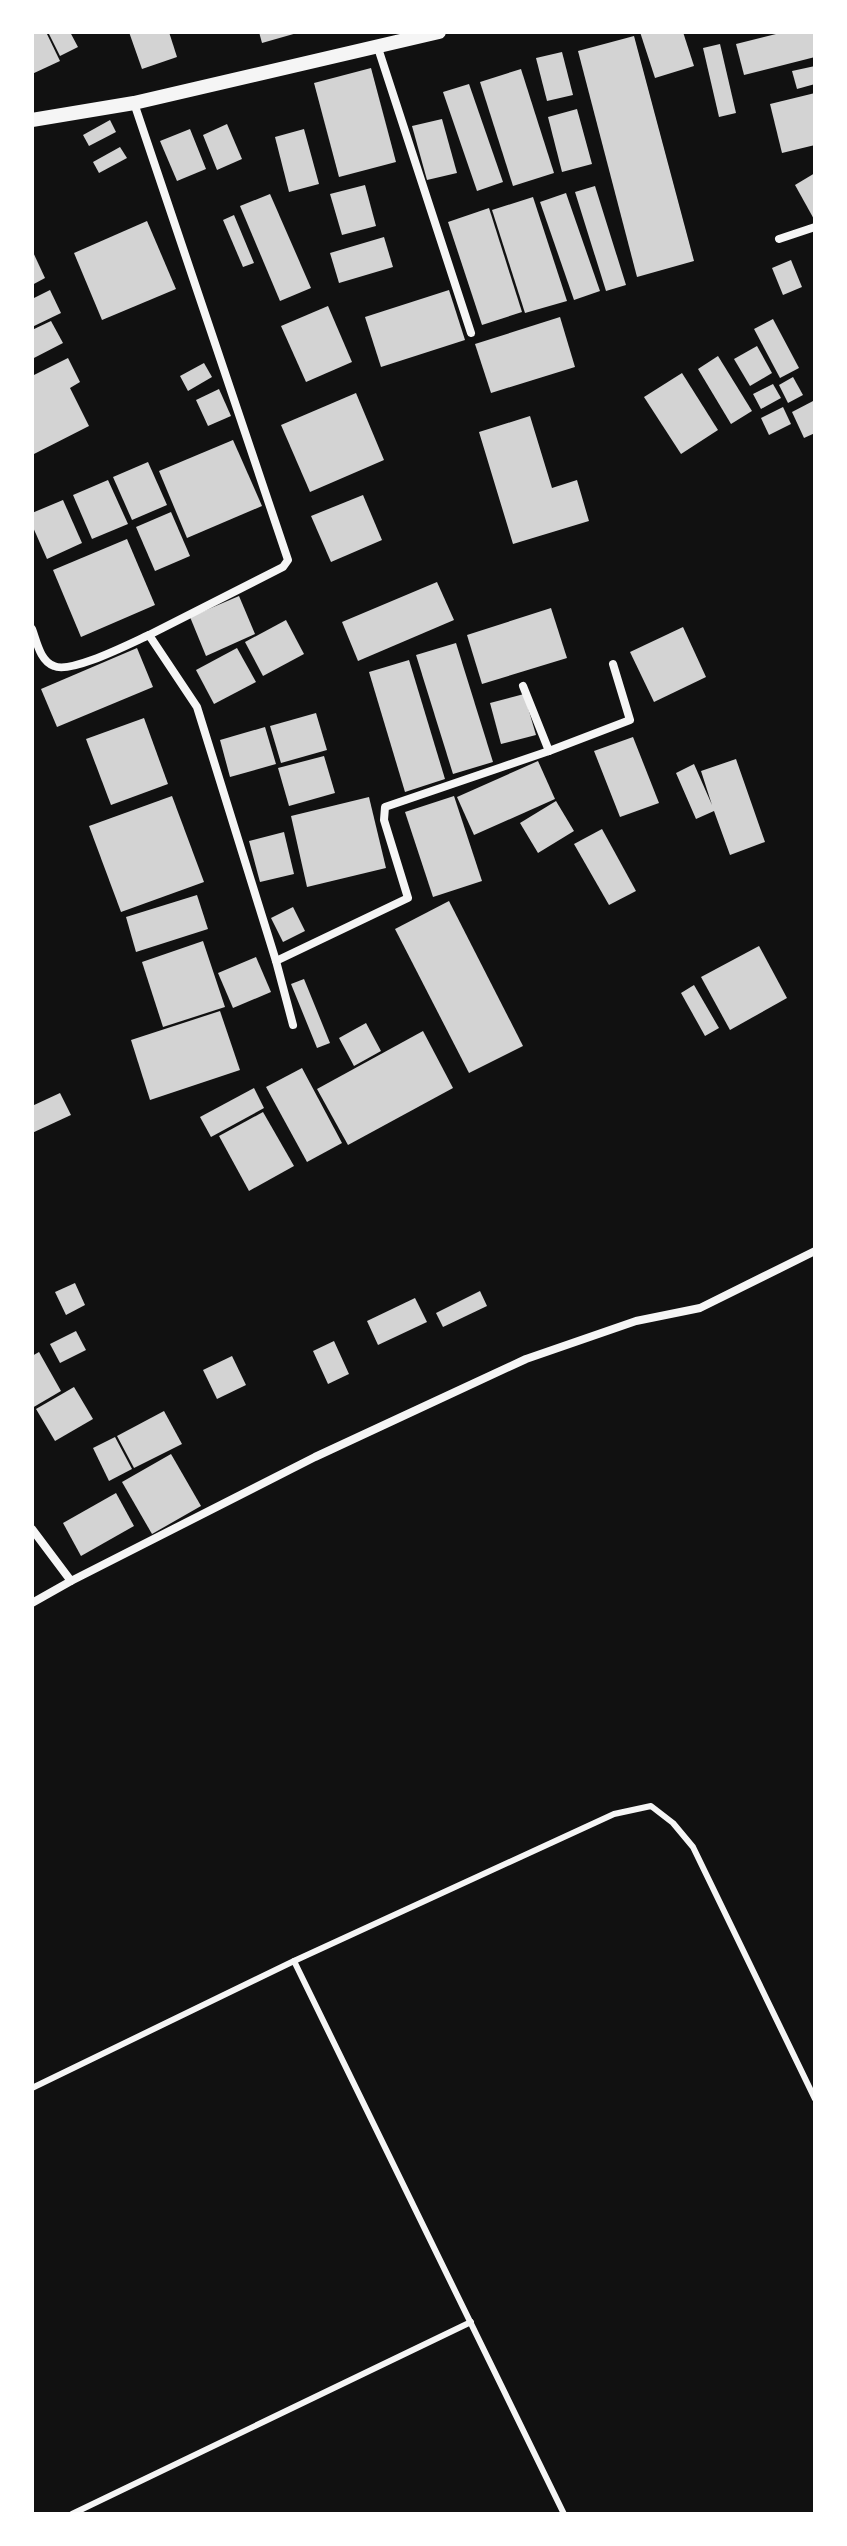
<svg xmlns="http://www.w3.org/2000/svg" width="847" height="2546" viewBox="0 0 847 2546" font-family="'PT Serif',serif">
	<rect width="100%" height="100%" fill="#111"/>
	<g fill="#d3d3d3">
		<polygon points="32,32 46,32 60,61 32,74"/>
		<polygon points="48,32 70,32 78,47 60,56"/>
		<polygon points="129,32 169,32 177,57 142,69"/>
		<polygon points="259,32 297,32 297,33 262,43"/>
		<polygon points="640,32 683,32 694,66 655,78"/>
		<polygon points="784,32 815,32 815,57 744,75 736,44"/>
		<polygon points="634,36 694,261 637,277 578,51"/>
		<polygon points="720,44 736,113 719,117 703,48"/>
		<polygon points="562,52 573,95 547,101 536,58"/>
		<polygon points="815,66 815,84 797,89 792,71"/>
		<polygon points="371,68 396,162 339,177 314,83"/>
		<polygon points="521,69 554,173 513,186 480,82"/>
		<polygon points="469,84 503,182 477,191 443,92"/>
		<polygon points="815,93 815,145 782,153 770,104"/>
		<polygon points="577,109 592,164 562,172 548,117"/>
		<polygon points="442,119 457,173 427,180 412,126"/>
		<polygon points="110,120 116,132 89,146 83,135"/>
		<polygon points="227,124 242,159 217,170 203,135"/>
		<polygon points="190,129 206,169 177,181 160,141"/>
		<polygon points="304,129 319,184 289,192 275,137"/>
		<polygon points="120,147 127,158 99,173 93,162"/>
		<polygon points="815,173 815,221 795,185"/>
		<polygon points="365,185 376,226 342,235 330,194"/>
		<polygon points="595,186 626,285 606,291 575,192"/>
		<polygon points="566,193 600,291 574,300 540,202"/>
		<polygon points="270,194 311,288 280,301 240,206"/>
		<polygon points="533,197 567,301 525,313 492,210"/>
		<polygon points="489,208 522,312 482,325 448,222"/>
		<polygon points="234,215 254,263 243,267 223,220"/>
		<polygon points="147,221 176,289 102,320 74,253"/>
		<polygon points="384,237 393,267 339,283 330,253"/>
		<polygon points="32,250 45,278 32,285"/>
		<polygon points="791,260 802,287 783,295 772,268"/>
		<polygon points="50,290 61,313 32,327 32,299"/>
		<polygon points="449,290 465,340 381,367 365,317"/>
		<polygon points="328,306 352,362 306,382 281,326"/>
		<polygon points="560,317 575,367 491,393 475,344"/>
		<polygon points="773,319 799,368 780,378 754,329"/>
		<polygon points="51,321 63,343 32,359 32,330"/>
		<polygon points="757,346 772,373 750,386 734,359"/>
		<polygon points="718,356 752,411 731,424 698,369"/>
		<polygon points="68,358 80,382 70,388 89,426 32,455 32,376"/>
		<polygon points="204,363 212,377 188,391 180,376"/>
		<polygon points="682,373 718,430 681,454 644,397"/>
		<polygon points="793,377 803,395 788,403 779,385"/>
		<polygon points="773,384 781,398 761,409 753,394"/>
		<polygon points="219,389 231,416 208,426 196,400"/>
		<polygon points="356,393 384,460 310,492 281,425"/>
		<polygon points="815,400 815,433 804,438 792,412"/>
		<polygon points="783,407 791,424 769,435 761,418"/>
		<polygon points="530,416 552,488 577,480 589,521 513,544 479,432"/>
		<polygon points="233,440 262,506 187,538 159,471"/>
		<polygon points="148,462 167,505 132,520 113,477"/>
		<polygon points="108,480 128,524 92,539 73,495"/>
		<polygon points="363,495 382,540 331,562 311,516"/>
		<polygon points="63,500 82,543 47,559 32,525 32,513"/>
		<polygon points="171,512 190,556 155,571 136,527"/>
		<polygon points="127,539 155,605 81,637 53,570"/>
		<polygon points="437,582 454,620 358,661 342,622"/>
		<polygon points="239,596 255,634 206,656 190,617"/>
		<polygon points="551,608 567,658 482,684 467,635"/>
		<polygon points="286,620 304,654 263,676 245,642"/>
		<polygon points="683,627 706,677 654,702 630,652"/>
		<polygon points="456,643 493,762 453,774 416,655"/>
		<polygon points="137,648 153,687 57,727 41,689"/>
		<polygon points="237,648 256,682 214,704 196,670"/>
		<polygon points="409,660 445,779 405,792 369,672"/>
		<polygon points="524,694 536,735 501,744 490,703"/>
		<polygon points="316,713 327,750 281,763 270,726"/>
		<polygon points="144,718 168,784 111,805 86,739"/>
		<polygon points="265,727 276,764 230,777 220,740"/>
		<polygon points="633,737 659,803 620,817 594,751"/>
		<polygon points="324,756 335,793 289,806 278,768"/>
		<polygon points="736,759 765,842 730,855 714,811 696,819 676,773 694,764 712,805 701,771"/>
		<polygon points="538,761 555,799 474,835 457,797"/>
		<polygon points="172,796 204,882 121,912 89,826"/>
		<polygon points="454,796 482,881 433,897 405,812"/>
		<polygon points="369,797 386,868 307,887 291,816"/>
		<polygon points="556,801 574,831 538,853 520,823"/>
		<polygon points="602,829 636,891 609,905 574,844"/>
		<polygon points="284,832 294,874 260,882 249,841"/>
		<polygon points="197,895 208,929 136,952 126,917"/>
		<polygon points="449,901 523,1046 469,1073 395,929"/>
		<polygon points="293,907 305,931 283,942 271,918"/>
		<polygon points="203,941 225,1007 163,1027 142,962"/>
		<polygon points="759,946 787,998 730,1030 701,977"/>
		<polygon points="256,957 271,992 233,1008 218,973"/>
		<polygon points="304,979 330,1043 317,1048 291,984"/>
		<polygon points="694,985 719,1028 705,1036 681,993"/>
		<polygon points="220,1011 240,1070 150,1100 131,1040"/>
		<polygon points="366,1023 381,1051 354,1066 339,1038"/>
		<polygon points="423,1031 453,1088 348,1145 317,1089"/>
		<polygon points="302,1068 342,1143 307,1162 266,1087"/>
		<polygon points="254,1088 264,1108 211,1137 200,1117"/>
		<polygon points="60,1093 71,1115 32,1133 32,1106"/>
		<polygon points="263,1112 294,1166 249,1191 219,1136"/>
		<polygon points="75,1283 85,1305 66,1315 55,1292"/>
		<polygon points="480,1291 487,1306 443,1327 436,1313"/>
		<polygon points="415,1298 427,1322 378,1345 367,1321"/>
		<polygon points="76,1331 86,1350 60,1363 50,1344"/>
		<polygon points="334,1341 349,1374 328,1384 313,1351"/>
		<polygon points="39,1352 61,1391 32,1408 32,1356"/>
		<polygon points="232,1356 246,1385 217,1399 203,1370"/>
		<polygon points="74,1387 93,1419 55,1441 36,1409"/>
		<polygon points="164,1411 182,1444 134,1468 117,1436"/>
		<polygon points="115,1437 132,1469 109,1481 93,1448"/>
		<polygon points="171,1454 201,1506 152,1534 122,1482"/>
		<polygon points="116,1493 134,1526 81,1556 63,1523"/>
	</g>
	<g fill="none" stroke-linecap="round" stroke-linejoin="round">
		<g stroke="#f5f5f5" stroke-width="6">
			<polyline points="294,1961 564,2514"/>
			<polyline points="32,2088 294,1961 614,1814 651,1806 673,1823 693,1847 815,2099"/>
			<polyline points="72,2514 471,2322"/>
		</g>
		<g stroke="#f5f5f5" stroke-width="8">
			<polyline points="377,45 471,333"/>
			<polyline points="134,103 288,560 283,567 149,635"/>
			<polyline points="779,239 815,227"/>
			<path d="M32 629C37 642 40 661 54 666 71 674 131 643 149 635L197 707 276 961 293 1025"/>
			<polyline points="523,686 549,751"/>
			<polyline points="276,961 408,898 384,820 385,807 549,751 630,720 613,664"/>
			<polyline points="32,1529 71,1581 315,1457 526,1359 636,1321 700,1308 815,1251"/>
			<polyline points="32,1603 71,1581"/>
		</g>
		<polyline stroke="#f5f5f5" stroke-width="14" points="32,120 134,103 439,32"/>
	</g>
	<rect width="847" height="2546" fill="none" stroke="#ffffff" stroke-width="68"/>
</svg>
